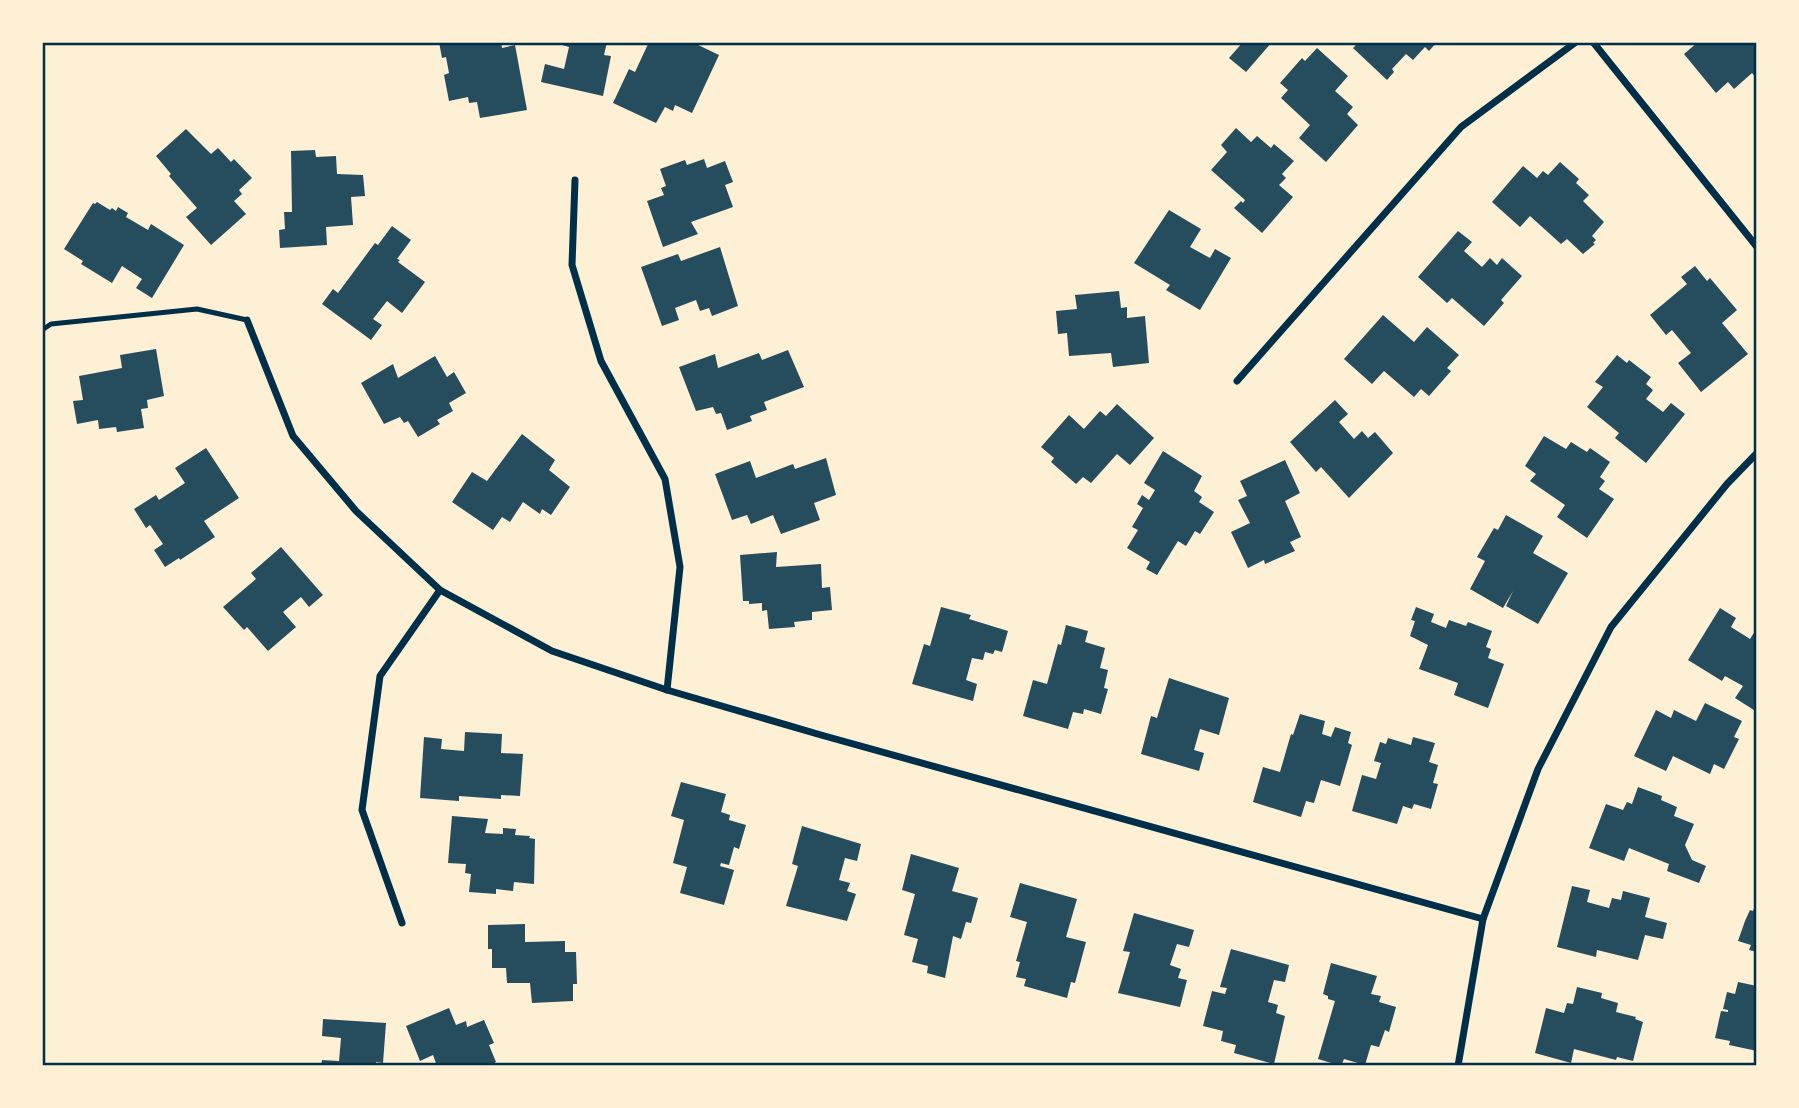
<svg xmlns="http://www.w3.org/2000/svg" width="1799" height="1108" viewBox="0 0 1799 1108" font-family="'Varela Round',sans-serif">
	<rect width="100%" height="100%" fill="#fdf0d5"/>
	<g fill="#264d5e">
		<polygon points="439,42 501,42 502,48 515,45 527,110 480,118 477,102 469,103 468,97 449,101 444,75 449,73 446,57 442,58"/>
		<polygon points="551,42 607,42 604,55 611,56 603,96 541,82 545,64 564,69 569,47"/>
		<polygon points="649,42 692,42 719,55 692,113 675,105 673,111 665,107 656,123 613,103 629,69 635,72"/>
		<polygon points="1243,42 1272,42 1246,72 1229,58"/>
		<polygon points="1359,42 1437,42 1429,51 1425,47 1413,60 1406,54 1392,69 1394,72 1387,80 1353,48"/>
		<polygon points="1698,42 1721,42 1723,44 1726,42 1757,42 1757,79 1752,73 1734,89 1728,82 1716,93 1684,54"/>
		<polygon points="1317,48 1348,76 1335,91 1353,107 1347,114 1358,125 1326,162 1299,138 1310,125 1281,98 1288,90 1280,83 1302,58 1305,61"/>
		<polygon points="1236,128 1251,142 1257,136 1271,148 1274,144 1294,161 1282,174 1286,178 1279,185 1293,197 1262,233 1234,208 1241,201 1243,203 1245,200 1211,170 1227,152 1221,145"/>
		<polygon points="186,129 211,154 218,148 231,162 234,159 252,178 239,190 242,194 234,201 246,214 211,245 186,217 197,208 169,176 171,174 156,156"/>
		<polygon points="315,150 316,157 336,156 337,174 363,175 365,196 351,197 353,225 326,227 327,245 280,248 279,230 285,229 284,212 292,212 291,151"/>
		<polygon points="704,159 707,168 725,161 733,182 725,185 733,207 691,222 698,234 663,247 647,201 664,195 661,188 666,186 660,169 685,160 687,165"/>
		<polygon points="1560,162 1579,179 1576,183 1589,195 1583,201 1604,222 1592,236 1596,240 1593,243 1595,244 1583,254 1567,239 1561,244 1530,216 1520,227 1492,202 1523,166 1537,178 1543,171 1548,175"/>
		<polygon points="97,202 110,210 112,208 116,211 118,207 128,213 126,217 148,230 151,224 184,245 152,298 136,288 142,279 122,266 112,283 81,264 83,261 64,249 93,203 95,204"/>
		<polygon points="1169,210 1201,229 1190,247 1210,258 1215,249 1231,258 1200,310 1166,290 1170,285 1134,263"/>
		<polygon points="392,226 411,240 397,259 400,260 398,262 425,282 402,313 387,301 373,319 382,325 371,340 322,304 333,289 338,293 375,243 378,245"/>
		<polygon points="1458,231 1472,242 1464,251 1482,267 1490,258 1497,265 1502,258 1522,276 1501,300 1504,303 1484,326 1452,298 1447,303 1418,277"/>
		<polygon points="720,247 738,306 712,316 709,308 700,311 696,300 675,308 679,320 662,326 641,267 678,254 681,261"/>
		<polygon points="1695,266 1707,281 1710,278 1737,310 1722,323 1748,354 1701,392 1678,363 1691,353 1672,330 1666,335 1650,315 1687,284 1681,277"/>
		<polygon points="1119,291 1121,308 1127,307 1127,318 1145,316 1149,363 1113,367 1111,353 1069,356 1067,333 1058,334 1056,311 1077,309 1075,295"/>
		<polygon points="1383,315 1414,342 1427,327 1459,355 1447,368 1451,371 1429,396 1421,389 1414,397 1384,371 1372,384 1344,359"/>
		<polygon points="156,349 164,396 147,400 148,408 141,409 144,428 117,432 116,427 99,429 98,420 77,424 73,401 83,400 79,376 122,368 120,355"/>
		<polygon points="788,350 804,387 764,402 767,410 750,416 752,421 727,430 721,413 716,414 713,407 696,411 679,367 715,354 718,368 759,353 762,360"/>
		<polygon points="1617,355 1627,363 1629,360 1651,377 1646,384 1653,390 1646,399 1663,412 1671,403 1685,414 1646,463 1615,438 1619,433 1587,407 1603,387 1595,382"/>
		<polygon points="435,356 447,377 454,372 466,393 449,403 453,411 437,420 440,424 418,437 408,421 404,423 400,417 384,424 361,383 393,364 398,378"/>
		<polygon points="1335,400 1348,414 1339,422 1354,439 1362,431 1368,438 1375,432 1393,453 1349,498 1321,467 1316,472 1290,442"/>
		<polygon points="1117,404 1154,438 1130,465 1117,454 1091,483 1083,477 1076,484 1051,462 1054,458 1041,447 1069,415 1084,429 1100,411 1106,416"/>
		<polygon points="522,434 555,460 549,470 570,487 551,515 542,509 540,514 523,502 510,522 502,517 493,530 452,502 472,472 487,481"/>
		<polygon points="1544,436 1566,449 1571,442 1587,452 1590,448 1610,462 1600,477 1605,481 1599,489 1614,499 1587,538 1557,517 1565,505 1530,481 1536,474 1525,466"/>
		<polygon points="206,448 239,498 204,521 215,537 180,560 179,558 165,567 154,550 163,544 150,525 146,528 134,509 156,495 159,500 185,483 175,468"/>
		<polygon points="1163,451 1202,476 1194,491 1202,497 1199,502 1214,512 1200,534 1195,531 1186,546 1178,541 1157,575 1146,569 1150,562 1127,548 1138,530 1132,527 1143,508 1137,504 1142,495 1149,500 1155,490 1144,483"/>
		<polygon points="826,458 836,495 814,503 820,520 781,534 773,515 751,524 747,515 732,520 715,474 750,461 756,478 793,464 795,469"/>
		<polygon points="1285,460 1300,493 1285,501 1301,537 1290,542 1295,551 1265,564 1264,560 1248,568 1231,532 1250,523 1238,500 1247,496 1240,481"/>
		<polygon points="1506,515 1543,536 1533,553 1568,573 1538,624 1506,606 1513,591 1503,608 1470,589 1485,561 1477,557 1494,528 1498,530"/>
		<polygon points="281,547 323,595 309,607 301,597 283,612 296,627 268,651 247,627 244,630 223,607 256,579 251,573"/>
		<polygon points="777,552 776,567 821,564 822,588 830,587 832,610 812,612 812,620 794,622 795,627 769,629 767,610 762,611 762,603 749,604 749,601 743,601 740,555"/>
		<polygon points="941,607 971,615 969,619 1008,631 1002,652 995,650 993,654 985,652 983,660 972,658 966,680 977,684 973,701 912,684 924,644 930,646"/>
		<polygon points="1416,607 1434,614 1431,622 1446,628 1449,620 1466,626 1468,622 1492,631 1486,647 1491,649 1488,658 1504,664 1488,708 1454,695 1458,683 1419,669 1428,645 1410,636 1415,621 1411,620"/>
		<polygon points="1720,608 1736,618 1731,627 1750,639 1757,628 1757,712 1735,698 1743,686 1725,676 1722,681 1688,660"/>
		<polygon points="1066,625 1088,631 1085,642 1105,648 1100,668 1108,670 1104,688 1108,689 1101,714 1084,709 1083,714 1073,712 1068,729 1023,716 1033,680 1047,684 1058,644 1061,645"/>
		<polygon points="1169,678 1229,698 1219,735 1200,729 1194,750 1204,753 1199,771 1141,754 1151,716 1157,718"/>
		<polygon points="1705,703 1742,721 1734,737 1739,739 1724,769 1714,764 1710,774 1673,756 1666,771 1634,756 1656,710 1671,718 1674,710 1696,721"/>
		<polygon points="1300,714 1325,721 1322,734 1331,737 1335,727 1351,732 1348,743 1352,745 1340,786 1321,780 1314,803 1306,801 1301,817 1253,802 1263,767 1280,772 1291,734 1293,735"/>
		<polygon points="465,732 502,734 501,753 523,754 520,796 501,795 501,799 459,796 459,801 420,798 424,737 442,739 441,749 464,751"/>
		<polygon points="1413,737 1435,743 1429,762 1438,765 1433,783 1438,784 1431,809 1414,804 1412,809 1403,806 1397,824 1352,811 1362,775 1376,779 1381,763 1374,761 1380,742 1386,744 1388,738 1411,745"/>
		<polygon points="681,782 726,794 721,812 730,815 729,820 746,825 739,849 734,847 729,865 721,863 720,866 734,870 724,905 680,893 687,867 673,863 684,820 671,816"/>
		<polygon points="1638,787 1662,796 1661,800 1677,807 1674,816 1694,824 1685,845 1692,860 1706,866 1699,883 1667,871 1669,864 1629,848 1624,861 1589,848 1606,804 1623,810 1627,802 1632,804"/>
		<polygon points="452,816 488,819 485,833 503,834 503,828 516,829 515,835 530,836 529,838 535,839 534,884 514,882 513,891 496,889 496,894 469,892 471,874 465,873 466,864 448,863"/>
		<polygon points="802,826 861,844 857,861 845,858 839,880 850,883 847,891 856,894 847,921 786,906 798,866 792,864"/>
		<polygon points="911,854 959,868 952,891 978,898 971,923 966,922 961,939 953,936 945,978 927,973 928,966 912,962 918,939 904,935 915,894 902,890"/>
		<polygon points="1020,883 1077,899 1066,937 1086,942 1075,983 1071,982 1067,998 1024,986 1026,979 1016,977 1020,962 1016,961 1027,922 1010,917"/>
		<polygon points="1572,886 1590,890 1587,902 1609,908 1612,898 1621,900 1623,891 1650,898 1645,917 1667,923 1663,939 1645,935 1638,960 1597,950 1596,957 1557,947"/>
		<polygon points="1757,900 1757,952 1749,950 1751,945 1738,941 1745,921 1750,910 1753,911"/>
		<polygon points="1134,913 1194,930 1189,947 1177,944 1170,965 1181,969 1178,978 1187,980 1180,1007 1118,993 1130,952 1123,951"/>
		<polygon points="525,924 525,942 565,941 565,952 576,952 577,984 573,984 573,1001 532,1003 530,983 507,983 506,968 492,968 492,949 488,949 488,925"/>
		<polygon points="1231,949 1289,965 1285,982 1274,980 1268,1002 1278,1005 1276,1013 1285,1016 1274,1064 1234,1053 1236,1045 1221,1041 1223,1031 1203,1026 1212,991 1225,994 1227,988 1220,987"/>
		<polygon points="1331,963 1377,976 1371,994 1381,996 1379,1002 1396,1007 1389,1032 1385,1030 1379,1047 1371,1045 1365,1065 1344,1059 1341,1066 1318,1059 1335,1001 1328,999 1328,996 1323,994"/>
		<polygon points="1738,982 1757,986 1757,1051 1729,1045 1730,1041 1715,1038 1721,1011 1728,1012 1728,1010 1723,1009 1727,992 1735,994"/>
		<polygon points="1577,987 1602,993 1601,998 1618,1003 1616,1012 1636,1017 1635,1019 1643,1022 1633,1061 1617,1057 1616,1060 1574,1049 1571,1063 1535,1053 1546,1008 1564,1013 1567,1003 1573,1004"/>
		<polygon points="449,1008 456,1025 466,1021 467,1027 484,1020 494,1043 489,1045 496,1062 488,1066 437,1066 433,1055 420,1061 406,1026"/>
		<polygon points="323,1019 386,1023 383,1063 376,1062 376,1066 321,1066 322,1060 339,1061 341,1038 322,1036"/>
	</g>
	<g fill="none" stroke-linecap="round" stroke-linejoin="round">
		<polyline stroke="#003049" stroke-width="5" points="42,330 51,324 197,309 247,320"/>
		<g stroke="#003049" stroke-width="7">
			<polyline points="1593,42 1757,247"/>
			<polyline points="575,180 572,265 601,361 665,479 680,567 667,690"/>
			<polyline points="247,320 293,436 356,511 440,590 552,651 667,690 821,735 1483,919"/>
			<polyline points="1237,381 1461,127 1576,42"/>
			<polyline points="402,923 362,810 380,676 440,590"/>
			<polyline points="1458,1066 1483,919 1538,769 1611,627 1727,484 1757,453"/>
		</g>
	</g>
	<rect width="1799" height="1108" fill="none" stroke="#fdf0d5" stroke-width="88"/>
	<rect x="44" y="44" width="1711" height="1020" fill="none" stroke="#003049" stroke-width="2.5"/>
</svg>
